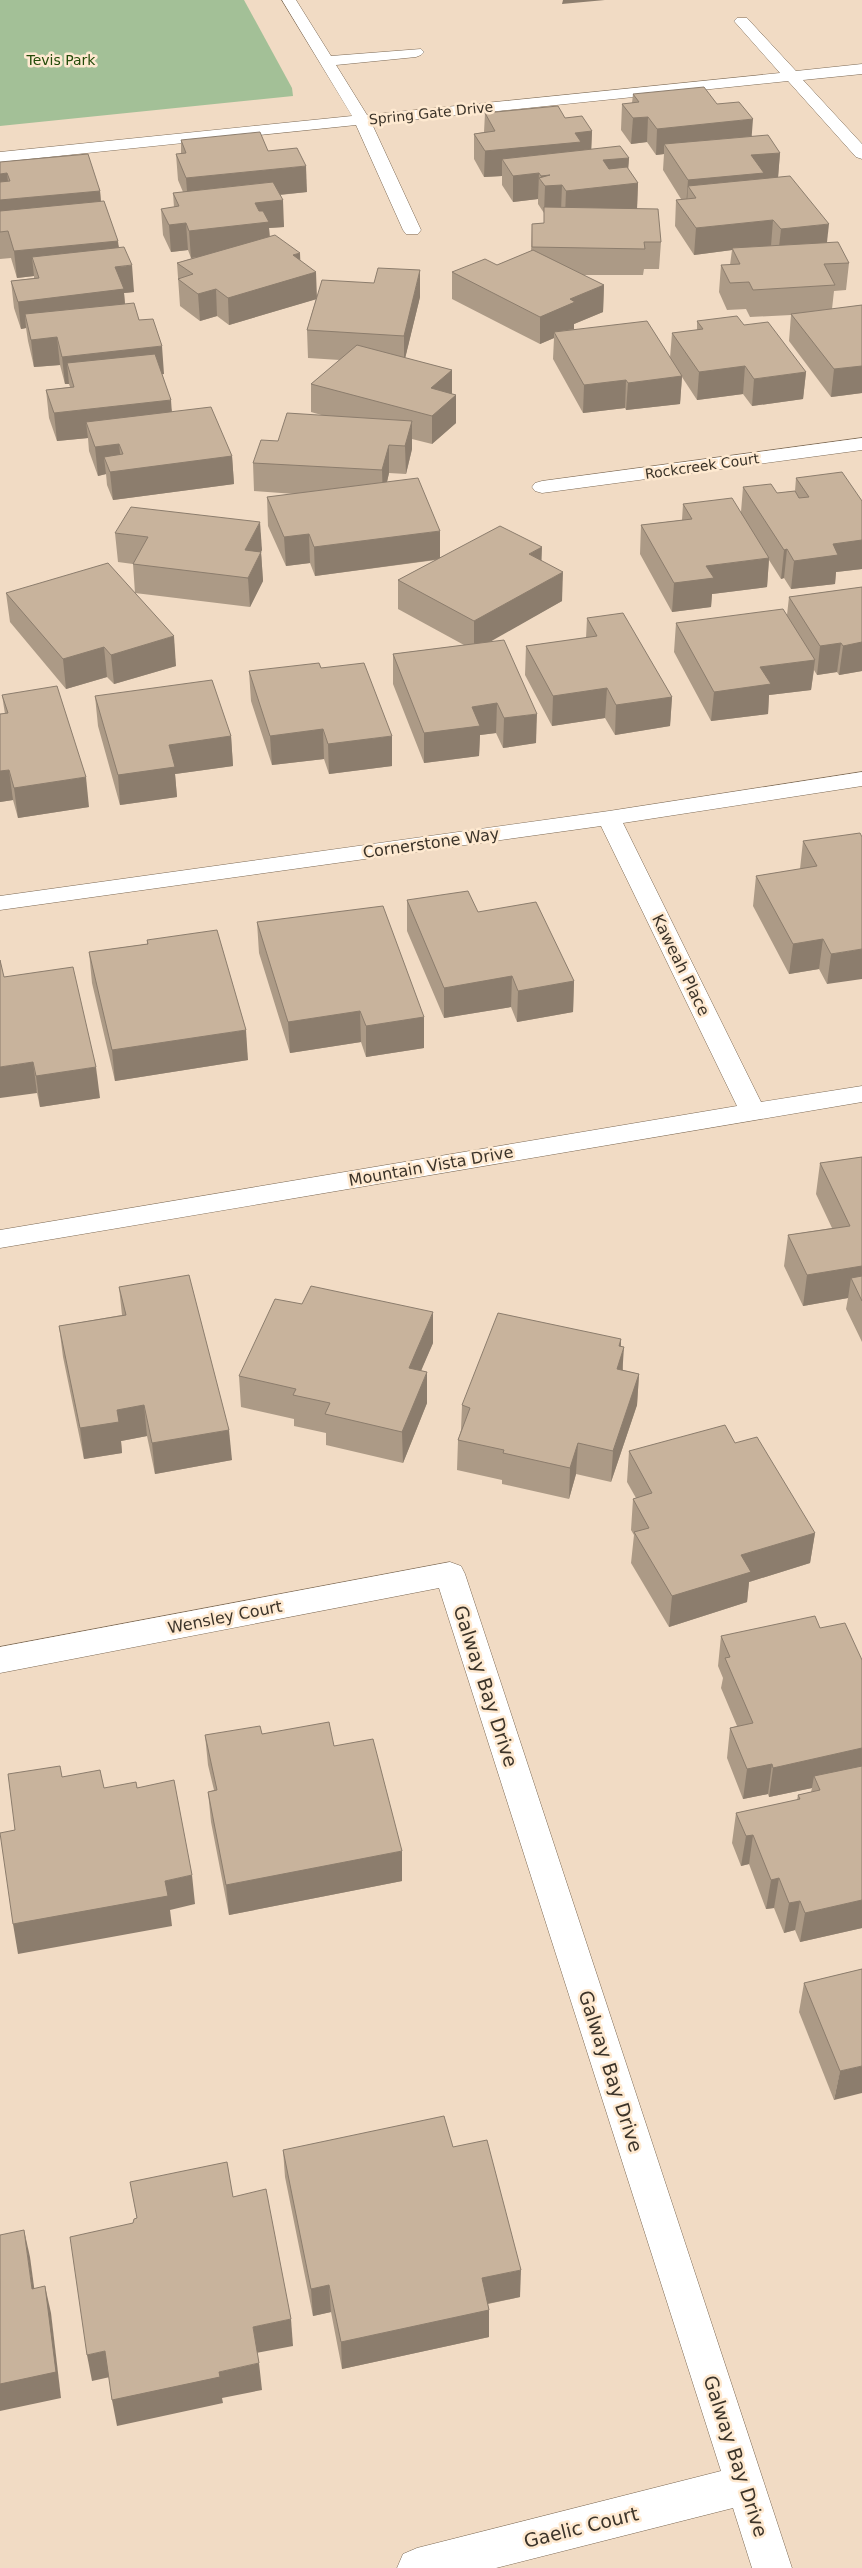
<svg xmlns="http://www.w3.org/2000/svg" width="862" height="2568" viewBox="0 0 862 2568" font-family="'DejaVu Sans',sans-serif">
	<rect width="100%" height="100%" fill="#f1dbc4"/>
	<polygon fill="#a3c097" points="0,0 244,0 292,88 293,96 0,126"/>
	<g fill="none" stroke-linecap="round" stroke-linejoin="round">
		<defs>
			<g id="minor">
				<polygon points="282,0 296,0 331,56 421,49 424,52 421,55 416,57 336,65 367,115 780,73 734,21 737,18 747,18 796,71 862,64 862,74 803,80 862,144 862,159 856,157 788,81 372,124 421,230 418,234 406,234 403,230 356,125 0,162 0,152 352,116"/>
				<polygon points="862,438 862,450 542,493 535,491 532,487 535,483 542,481"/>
				<polygon points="862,772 862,786 623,823 761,1102 862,1086 862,1102 0,1248 0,1230 737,1106 601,826 0,910 0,896 609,811"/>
				<polygon points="450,1562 461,1566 465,1574 792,2568 752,2568 733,2508 496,2568 397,2568 403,2554 417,2548 721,2471 439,1588 0,1673 0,1647"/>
			</g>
		</defs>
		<use href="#minor" stroke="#7c6954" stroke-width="1"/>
		<use href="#minor" fill="#fff" fill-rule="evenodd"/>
	</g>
	<g fill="#ac9a86">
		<polygon points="633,94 717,104 752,136 780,153 778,177 827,243 849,263 846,290 834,291 832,309 862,305 862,393 831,397 789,341 791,315 750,317 746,309 727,310 719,292 721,265 730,265 732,250 694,255 675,226 676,200 681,199 663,170 664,154 656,155 647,142 631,144 621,130 622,104 632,103"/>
		<polygon points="485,113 565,118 592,131 591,149 629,158 628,169 638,183 637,208 661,242 659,269 644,269 643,275 583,275 604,285 603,312 574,324 574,329 670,358 672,333 697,330 697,321 744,325 806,372 803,399 752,406 743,394 697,400 682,377 680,404 626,410 625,408 583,413 553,359 554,338 540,344 452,299 452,272 497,265 531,251 532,224 544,223 544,213 538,204 538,199 513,202 502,185 502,176 484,177 474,159 474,134 484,132"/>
		<polygon points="181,140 268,151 307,192 280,195 284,227 269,228 270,236 301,261 317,297 420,297 405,358 452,370 452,394 456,395 456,423 432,444 412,439 412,449 406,474 389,473 387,482 440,558 541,560 562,601 488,642 536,743 503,748 496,733 480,735 479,756 424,763 393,684 393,654 464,645 398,609 398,580 436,560 315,576 310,563 286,566 268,526 267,497 295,494 254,491 253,463 278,441 325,416 311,412 311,384 340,360 308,358 307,330 316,299 229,325 217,316 200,321 180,306 177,263 196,257 191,258 188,250 171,252 163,235 161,209 174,207 173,193 183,192 178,180 176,154 181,154"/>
		<polygon points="0,162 100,191 101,201 119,247 134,292 124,293 125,304 139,320 164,374 162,374 172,412 232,456 234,484 113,500 107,485 106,474 98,476 89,451 88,438 57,441 49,418 46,390 70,387 69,384 65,384 60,365 34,367 28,341 26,328 21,329 14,308 11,281 34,278 34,276 17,278 11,258 0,259"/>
		<polygon points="796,478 862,501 862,569 836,572 835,584 791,589 784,578 781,579 769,560 767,587 712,594 711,607 672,612 640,554 641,525 682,520 683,504 741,512 743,487 777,493 795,491"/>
		<polygon points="115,533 262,550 261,552 263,581 250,607 135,593 176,666 114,684 107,677 66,689 10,622 6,593 135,593 133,564 118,562"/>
		<polygon points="862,587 862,671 839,675 837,672 817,675 814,670 811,690 769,695 768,714 711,721 674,652 676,623 787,615 789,597"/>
		<polygon points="587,618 672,697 670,726 615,735 605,718 552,726 525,675 526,646 586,638"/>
		<polygon points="321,668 392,766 329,774 324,759 272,765 251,701 249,671"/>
		<polygon points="2,695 89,807 18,818 13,800 0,802 5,714"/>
		<polygon points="95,696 231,736 233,766 175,774 177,797 120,805 98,726"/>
		<polygon points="862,837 827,984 819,969 789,974 753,906 756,876 800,869 803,841"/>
		<polygon points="407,900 478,912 574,981 573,1012 517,1022 511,1007 444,1018 407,931"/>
		<polygon points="257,922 424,1017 424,1048 366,1057 361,1042 290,1053 259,953"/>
		<polygon points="147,940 248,1060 115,1081 92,983 89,952 147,944"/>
		<polygon points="4,977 100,1098 40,1107 37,1093"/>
		<polygon points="862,1157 862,1342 846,1309 848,1298 803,1306 784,1266 788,1235 832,1228 816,1194 820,1163"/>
		<polygon points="119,1287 232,1460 155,1474 147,1436 121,1441 122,1453 84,1459 63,1357 59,1326 122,1315"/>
		<polygon points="621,1339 621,1346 623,1370 639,1374 637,1405 611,1482 576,1474 569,1499 502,1484 502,1480 457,1470 458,1440 461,1430 462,1405"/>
		<polygon points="433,1343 421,1370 427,1403 403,1463 326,1445 326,1433 294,1426 294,1419 241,1407 239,1376"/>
		<polygon points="735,1443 815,1533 810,1563 749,1582 747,1602 669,1627 631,1563 634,1535 631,1530 633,1499 636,1498 627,1482 629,1451"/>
		<polygon points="820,1628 862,1660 862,1928 800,1942 795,1930 784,1933 774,1908 766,1909 749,1864 741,1866 732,1843 736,1813 797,1800 798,1795 811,1792 812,1788 769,1797 768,1794 743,1799 727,1758 730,1728 737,1726 721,1688 723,1678 718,1666 721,1636"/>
		<polygon points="262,1734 334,1746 402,1881 229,1915 211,1822 208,1792 214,1790 208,1765 205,1735"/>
		<polygon points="862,1969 834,2100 799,2012 804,1983"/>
		<polygon points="453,2147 520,2297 488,2304 489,2310 489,2337 342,2369 331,2312 313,2316 285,2177 283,2150"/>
	</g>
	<g fill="#8c7d6d">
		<polygon points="563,0 605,0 562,4"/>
		<polygon points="648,117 647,142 631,144 633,118"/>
		<polygon points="753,119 751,145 664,144 664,154 656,155 657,129"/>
		<polygon points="592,131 591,157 502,159 502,176 484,177 485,151 575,133"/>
		<polygon points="780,153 778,178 696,198 688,186 687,206 686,206 688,180 751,155"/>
		<polygon points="629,158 627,184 602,187 603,160"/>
		<polygon points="306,166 307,192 188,204 186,178"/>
		<polygon points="7,173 10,199 100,191 102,217 0,227 0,174"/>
		<polygon points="539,173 538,199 513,202 513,176"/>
		<polygon points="550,175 562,185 561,211 544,213 545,186 541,180 541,176"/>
		<polygon points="638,183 637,209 565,217 566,191"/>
		<polygon points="283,200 284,227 269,228 270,249 191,258 189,231 255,203"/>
		<polygon points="773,220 771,246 732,248 732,250 694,255 696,228"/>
		<polygon points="186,223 188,250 171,252 169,225"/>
		<polygon points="829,224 826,251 778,256 781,229"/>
		<polygon points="118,241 121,267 132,265 134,292 124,293 126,316 25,314 26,328 21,329 18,302 115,268 32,257 34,276 17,278 14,251"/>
		<polygon points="300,253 301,276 316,272 317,299 229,325 228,298 293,255"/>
		<polygon points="420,270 420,297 404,363 404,336"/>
		<polygon points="604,285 603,312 574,324 574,329 554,332 554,338 540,344 540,317 570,299"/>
		<polygon points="216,289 217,316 200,321 198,294"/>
		<polygon points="57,337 60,365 34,367 31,340"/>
		<polygon points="162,346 164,374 73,383 67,363 69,384 65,384 62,357"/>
		<polygon points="745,366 743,394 697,400 699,372"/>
		<polygon points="862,366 862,393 831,397 834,369"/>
		<polygon points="452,370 452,398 431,388"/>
		<polygon points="806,372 803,399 752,406 754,379"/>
		<polygon points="682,376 680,404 626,410 628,383"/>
		<polygon points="626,380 625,408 583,413 584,385"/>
		<polygon points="456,395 456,423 432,444 432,416"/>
		<polygon points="171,400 173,428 86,422 88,438 57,441 54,413"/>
		<polygon points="412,421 412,449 406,474 405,446"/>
		<polygon points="119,444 122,470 232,456 234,484 113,500 110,472 104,457 106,474 98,476 95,447"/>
		<polygon points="389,445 389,473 383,499 382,470"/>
		<polygon points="260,522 262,550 247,579 245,550"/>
		<polygon points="440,531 440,559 315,576 314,547"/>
		<polygon points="309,534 310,563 286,566 284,537"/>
		<polygon points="862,540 862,569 836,572 835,584 791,589 794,561 833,544"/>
		<polygon points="542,547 541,576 529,554"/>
		<polygon points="787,549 784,578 781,579 784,550"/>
		<polygon points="261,552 263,581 250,607 248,578"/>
		<polygon points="769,558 767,587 712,594 711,607 672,612 674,583 706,566"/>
		<polygon points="563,572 562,601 474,651 474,621"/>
		<polygon points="174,636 176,666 114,684 111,655"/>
		<polygon points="862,642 862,671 839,675 843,646"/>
		<polygon points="841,643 837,672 817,675 820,646"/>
		<polygon points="104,647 107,677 66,689 63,659"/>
		<polygon points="815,660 811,690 769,695 768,714 711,721 714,692 760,667"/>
		<polygon points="607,688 605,718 552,726 553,696"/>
		<polygon points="672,697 670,726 615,735 616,705"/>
		<polygon points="497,703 496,733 480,735 479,756 424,763 424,733 472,707"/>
		<polygon points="537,714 536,743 503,748 504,718"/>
		<polygon points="323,729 324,759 272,765 270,736"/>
		<polygon points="231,736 233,766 175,774 177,797 120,805 118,775 169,745"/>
		<polygon points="392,736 392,766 329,774 328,744"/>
		<polygon points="9,770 13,800 0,802 0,771"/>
		<polygon points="86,777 89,807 18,818 14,788"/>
		<polygon points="823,939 819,969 789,974 793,944"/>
		<polygon points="862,949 862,979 827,984 831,954"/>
		<polygon points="512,976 511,1007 444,1018 444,988"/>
		<polygon points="574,981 573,1012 517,1022 518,991"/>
		<polygon points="360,1011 361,1042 290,1053 288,1022"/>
		<polygon points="424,1017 424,1048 366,1057 366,1026"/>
		<polygon points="246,1030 248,1060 115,1081 112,1050"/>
		<polygon points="33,1062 37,1093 0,1098 0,1067"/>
		<polygon points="96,1067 100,1098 40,1107 36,1076"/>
		<polygon points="862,1266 862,1296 851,1278 848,1298 803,1306 807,1275"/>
		<polygon points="433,1312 433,1343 409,1399 409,1368"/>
		<polygon points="621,1339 620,1359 624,1347 622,1377 617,1369 619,1346"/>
		<polygon points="427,1372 427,1403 403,1463 402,1432"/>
		<polygon points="639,1374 637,1405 611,1482 613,1451"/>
		<polygon points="144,1405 147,1436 121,1441 122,1453 84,1459 80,1428 117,1410"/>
		<polygon points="229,1430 232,1460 155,1474 152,1443"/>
		<polygon points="578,1443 576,1474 569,1499 570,1468"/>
		<polygon points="815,1533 810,1563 749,1582 747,1602 669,1627 672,1596 741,1555"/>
		<polygon points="862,1748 862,1777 814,1776 812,1788 769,1797 773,1768"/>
		<polygon points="772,1764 768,1794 743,1799 747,1769"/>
		<polygon points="753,1835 749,1864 741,1866 746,1836"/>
		<polygon points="402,1851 402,1881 229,1915 226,1885"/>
		<polygon points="192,1875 195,1904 170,1910 172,1926 18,1954 13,1924 165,1881"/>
		<polygon points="779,1878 774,1908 766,1909 771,1880"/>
		<polygon points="862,1900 862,1928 800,1942 805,1913"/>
		<polygon points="800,1901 795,1930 784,1933 789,1903"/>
		<polygon points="862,2066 862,2093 834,2100 840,2071"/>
		<polygon points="24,2230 30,2257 38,2316 32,2289"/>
		<polygon points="521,2270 520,2297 481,2305 482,2278"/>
		<polygon points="329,2285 331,2312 313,2316 311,2289"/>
		<polygon points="45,2286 51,2313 61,2398 0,2411 0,2384"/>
		<polygon points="489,2310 489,2337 342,2369 341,2342"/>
		<polygon points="291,2319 293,2346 256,2353 253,2327"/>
		<polygon points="105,2351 110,2377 92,2381 87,2355"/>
		<polygon points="259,2363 262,2390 222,2398 223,2403 117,2426 112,2400 219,2372"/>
	</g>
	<g fill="#c8b39c" stroke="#8c7d6d">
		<polygon points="704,87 717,104 739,102 753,119 657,129 648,117 633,118 622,104 639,102 633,94"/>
		<polygon points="558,106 565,118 582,116 592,131 575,133 581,142 485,151 474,134 495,131 485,113"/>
		<polygon points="260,132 268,151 297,148 306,166 186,178 176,154 186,153 181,140"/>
		<polygon points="768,135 780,153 751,155 764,173 688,180 664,144"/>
		<polygon points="620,146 629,158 603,160 609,169 627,167 638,183 566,191 562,185 545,186 539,178 550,175 541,176 539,173 513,176 502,159"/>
		<polygon points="88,154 100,191 0,200 0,182 10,181 7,173 0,174 0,162"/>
		<polygon points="790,176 829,224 781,229 773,220 696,228 676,200 696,198 688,186"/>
		<polygon points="273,182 283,200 255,203 259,211 263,211 269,222 189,231 186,223 169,225 161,209 179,206 173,193"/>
		<polygon points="104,201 118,241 14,251 8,231 0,232 0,211"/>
		<polygon points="544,207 658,209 661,242 644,242 645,249 532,247 532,224 544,223"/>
		<polygon points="275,235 300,253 293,255 316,272 228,298 216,289 198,294 178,279 193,274 177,263"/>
		<polygon points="838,242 849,263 824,264 835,285 753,290 749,282 730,283 721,265 740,264 732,248"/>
		<polygon points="124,247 132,265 115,267 124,289 18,302 11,281 39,278 32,257"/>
		<polygon points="533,250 604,285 570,299 575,302 540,317 452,272 485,259 497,265"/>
		<polygon points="378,268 420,270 404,336 307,330 322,280 374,283"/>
		<polygon points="134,303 139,320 153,319 162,346 62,357 57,337 31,340 25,314"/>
		<polygon points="862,305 862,366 834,369 791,314"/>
		<polygon points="737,316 744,325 768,322 806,372 754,379 745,366 699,372 672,333 703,329 697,321"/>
		<polygon points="647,321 682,376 628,383 626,380 584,385 554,332"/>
		<polygon points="357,345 452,370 431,388 456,395 432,416 311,384"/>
		<polygon points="155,354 171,400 54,413 46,390 74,387 67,363"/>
		<polygon points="211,407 232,456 110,472 104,457 123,454 119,444 95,447 86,422"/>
		<polygon points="287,413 412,421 405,446 389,445 382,470 253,463 261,440 278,441"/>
		<polygon points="842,472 862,501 862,540 833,544 838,555 794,561 787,549 784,550 743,487 771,484 777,493 795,491 799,498 809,497 796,478"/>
		<polygon points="418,478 440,531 314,547 309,534 284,537 267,497"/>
		<polygon points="732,498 769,558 706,566 714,578 674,583 641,525 692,519 683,504"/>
		<polygon points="131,507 260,522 245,550 261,552 248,578 133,564 148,537 115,533"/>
		<polygon points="500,526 542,547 529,554 563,572 474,621 398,580"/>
		<polygon points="108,563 174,636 111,655 104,647 63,659 6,593"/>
		<polygon points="862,587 862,642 843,646 841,643 820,646 789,597"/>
		<polygon points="783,609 815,660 760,667 771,684 714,692 676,623"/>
		<polygon points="623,613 672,697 616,705 607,688 553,696 526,646 597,636 587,618"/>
		<polygon points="504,640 537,714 504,718 497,703 472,707 480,726 424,733 393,654"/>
		<polygon points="319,663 321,668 364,663 392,736 328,744 323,729 270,736 249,671"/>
		<polygon points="212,680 231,736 169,745 175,767 118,775 95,696"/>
		<polygon points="57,686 86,777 14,788 9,770 0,771 0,714 8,713 2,695"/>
		<polygon points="860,833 862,837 862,949 831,954 823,939 793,944 756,876 817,866 803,841"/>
		<polygon points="468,891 478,912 536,902 574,981 518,991 512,976 444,988 407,900"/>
		<polygon points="383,906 424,1017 366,1026 360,1011 288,1022 257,922"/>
		<polygon points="217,930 246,1030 112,1050 89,952 148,944 147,940"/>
		<polygon points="0,960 4,977 73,967 96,1067 36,1076 33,1062 0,1067"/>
		<polygon points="862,1157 862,1266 807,1275 788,1235 850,1226 820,1163"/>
		<polygon points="189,1275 229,1430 152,1443 144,1405 117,1410 119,1422 80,1428 59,1326 126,1315 119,1287"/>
		<polygon points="862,1276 862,1301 851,1278"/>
		<polygon points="311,1286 433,1312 409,1368 427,1372 402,1432 325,1414 330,1403 293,1395 296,1389 239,1376 275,1299 302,1304"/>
		<polygon points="498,1313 621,1339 619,1346 624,1347 617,1369 639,1374 613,1451 578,1443 570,1468 503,1453 504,1450 458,1440 470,1408 462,1405"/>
		<polygon points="725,1425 735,1443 757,1437 815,1533 741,1555 751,1572 672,1596 634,1532 649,1528 633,1499 652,1493 629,1451"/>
		<polygon points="815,1616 820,1628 845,1623 862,1660 862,1748 773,1768 772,1764 747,1769 730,1728 753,1723 725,1658 730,1657 721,1636"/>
		<polygon points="329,1722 334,1746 373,1739 402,1851 226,1885 208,1792 217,1790 205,1735 260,1726 262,1734"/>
		<polygon points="60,1766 62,1777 100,1770 104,1788 136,1782 137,1788 174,1780 192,1875 165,1881 168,1896 13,1924 0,1833 15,1830 8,1774"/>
		<polygon points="862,1766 862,1900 805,1913 800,1901 789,1903 779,1878 771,1880 753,1835 746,1836 736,1813 800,1799 798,1795 820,1790 814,1776"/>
		<polygon points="862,1969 862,2066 840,2071 804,1983"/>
		<polygon points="444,2116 453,2147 487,2140 521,2270 482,2278 489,2310 341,2342 329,2285 311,2289 283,2150"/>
		<polygon points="227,2162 233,2197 266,2189 291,2319 253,2327 259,2363 219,2372 220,2377 112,2400 105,2351 87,2355 70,2237 133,2223 134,2219 137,2218 130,2182"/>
		<polygon points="24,2230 32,2289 45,2286 56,2372 0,2384 0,2235"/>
	</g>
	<g text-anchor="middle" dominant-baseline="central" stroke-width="5" stroke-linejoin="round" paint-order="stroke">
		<g font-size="14" fill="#234b09" stroke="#fee9d0">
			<text x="61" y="60">Tevis Park</text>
		</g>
		<g font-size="14" fill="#3b3329" stroke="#fee9d0">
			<text transform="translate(431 113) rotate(-6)">Spring Gate Drive</text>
			<text transform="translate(702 466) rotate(-8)">Rockcreek Court</text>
		</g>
		<g font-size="16" fill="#3b3329" stroke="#fee9d0">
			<text transform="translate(431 843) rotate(-8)">Cornerstone Way</text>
			<text transform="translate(681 965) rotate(64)">Kaweah Place</text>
			<text transform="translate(431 1166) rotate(-10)">Mountain Vista Drive</text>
			<text transform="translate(225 1617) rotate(-11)">Wensley Court</text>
		</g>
		<g font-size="19" fill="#3b3329" stroke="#fee9d0">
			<text transform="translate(486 1686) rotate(72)">Galway Bay Drive</text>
			<text transform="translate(611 2071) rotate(72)">Galway Bay Drive</text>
			<text transform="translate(736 2456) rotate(72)">Galway Bay Drive</text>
			<text transform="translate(581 2527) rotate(-14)">Gaelic Court</text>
		</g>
	</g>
</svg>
